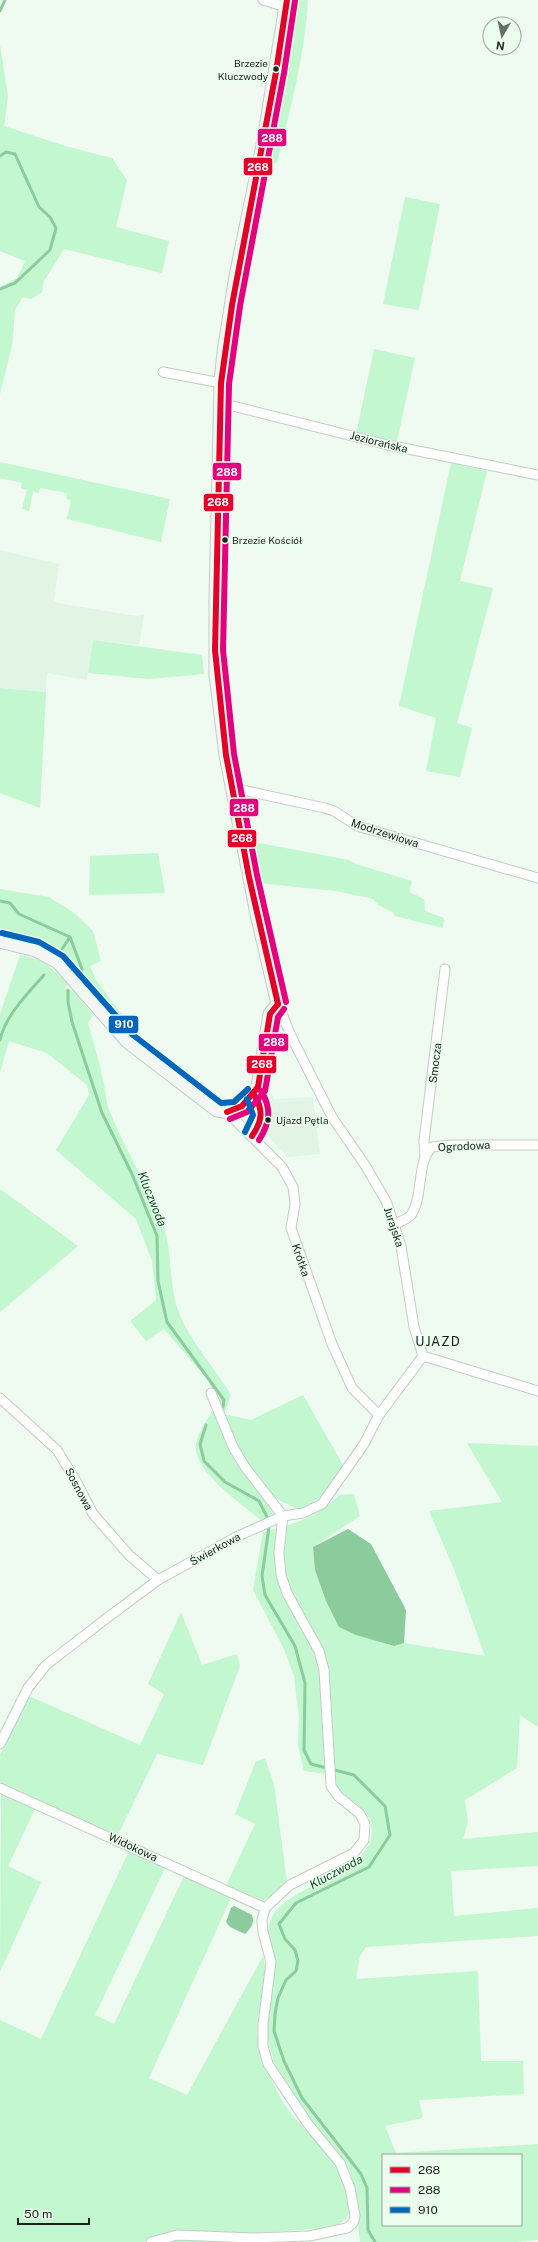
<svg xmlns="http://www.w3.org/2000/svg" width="538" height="2242" viewBox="0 0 538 2242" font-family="'Public Sans',sans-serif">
	<rect width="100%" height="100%" fill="#effaf1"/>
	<g fill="#e2f5e5">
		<polygon points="0,550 59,564 54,601 57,603 138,616 144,615 139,645 93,640 87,680 47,673 46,692 0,688"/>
		<polygon points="269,1089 274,1099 313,1097 320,1154 287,1157 264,1132 272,1121"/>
	</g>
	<g fill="#c2f7cf" fill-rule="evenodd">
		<path d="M292 0H308C305 55 290 110 277 163L265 164 286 49Z"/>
		<polygon points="0,45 8,96 4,126 65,146 112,158 127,180 116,227 169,241 162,273 64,249 44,281 42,292 31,299 23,297 15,310 12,346 0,394 0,287 17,278 25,261 0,251"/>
		<polygon points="405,197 440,204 419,310 383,304"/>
		<polygon points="374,349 415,358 397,441 356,434"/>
		<polygon points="0,462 170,499 161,542 67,519 71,500 66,499 67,493 40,488 39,493 33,492 29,511 22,509 27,490 21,488 22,483 0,478"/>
		<polygon points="451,463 487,471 460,581 493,588 457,723 472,728 460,777 426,771 436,718 399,706"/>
		<polygon points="93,640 202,655 204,674 148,679 88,673"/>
		<polygon points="0,688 46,692 40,808 0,793"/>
		<polygon points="249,841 349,860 356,864 412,881 409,892 424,899 425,911 444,918 443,928 395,916 394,913 378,905 373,899 336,891 258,883"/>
		<polygon points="158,853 165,893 89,895 90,856"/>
		<polygon points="0,889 49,897 73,912 93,931 101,961 90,966 96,980 136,1034 54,954 12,935 0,934"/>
		<path d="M20 955 44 961 68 984 64 989 74 991 93 1015 88 1023C94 1044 100 1064 104 1085 106 1094 106 1103 110 1112 125 1150 148 1185 163 1224 173 1252 168 1285 179 1313 191 1343 215 1368 231 1395L224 1414 251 1420 303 1395 343 1465C327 1489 325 1499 297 1509L275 1498 245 1462 208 1380 164 1329 146 1341 130 1321 156 1300 152 1261 136 1219 56 1150 89 1095 87 1085 47 1053 9 1041 0 1073V1014Z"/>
		<polygon points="0,1189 78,1246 0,1312"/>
		<path d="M213 1410 273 1514 261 1520C242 1504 187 1468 197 1440 200 1429 208 1419 213 1410Z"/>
		<path d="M467 1443 538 1446V1726H536L520 1715 517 1768 465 1800 468 1822 463 1839 538 1832V1866L451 1871 454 1916 538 1908V1936L366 1947 360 1956 356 1979 478 1971 481 2061H523L524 2094 419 2100 423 2118 385 2126 396 2153 538 2144V2240L516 2242H360C357 2215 359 2183 344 2160 336 2146 322 2136 312 2124 287 2095 263 2051 266 2012 266 2002 272 1993 273 1983 274 1959 260 1933 275 1912 298 1882 381 1870 371 1824 368 1808 351 1802 341 1792 337 1788 336 1780 335 1775L304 1771 298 1745 299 1717 294 1676 284 1649 253 1590 263 1532C294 1524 317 1518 339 1495L354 1494 360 1516 313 1547 315 1570 326 1601 356 1635 394 1646 404 1643 485 1656 454 1569 429 1511 502 1502ZM383 2155H521V2225H383Z"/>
		<polygon points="181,1612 202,1665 237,1654 240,1666 203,1765 157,1754 117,1837 0,1782 0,1755 29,1696 140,1745 164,1694 148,1684"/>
		<path d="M265 1759 274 1784 287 1882C256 1909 261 1905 225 1888L255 1824 235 1814 256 1761Z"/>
		<polygon points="1,1793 35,1809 8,1866 41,1882 0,1972"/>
		<path d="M129 1851 165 1868 95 2015 114 2024 184 1876 231 1898 149 2078 187 2095 263 1956C270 1982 257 2005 257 2031 257 2050 273 2085 283 2102 306 2139 337 2148 347 2195 351 2215 350 2220 331 2228L237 2234 166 2233 143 2242H0V2020L41 2039Z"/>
		<polygon points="176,2239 218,2240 220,2242 162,2242"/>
	</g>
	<g fill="#8bcb9c">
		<polygon points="348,1529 371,1544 406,1610 404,1643 394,1646 356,1635 339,1627 326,1601 315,1570 313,1547"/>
		<path d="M234 1906 252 1915C255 1923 251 1928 245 1934L230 1927 226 1922 231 1908Z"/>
	</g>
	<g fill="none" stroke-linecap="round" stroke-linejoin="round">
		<g stroke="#8bcb9c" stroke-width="3">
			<polyline points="0,11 5,0"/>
			<polyline points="0,156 6,152 15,154 39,207 50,217 56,228 50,250 15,283 0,289"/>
			<polyline points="0,901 10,903 19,914 70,937 82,969 79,980"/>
			<polyline points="62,949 70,937"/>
			<polyline points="68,990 68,1002 72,1022 102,1113 132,1174 157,1236 158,1281 167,1322 224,1400 223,1407"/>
			<path d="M0 1040C5 1016 28 993 44 975"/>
			<polyline points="206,1425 200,1444 204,1461 225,1482 259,1501 267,1517"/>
			<polyline points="269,1527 262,1576 265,1595 295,1646 305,1683 304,1750 311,1764 354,1775 385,1806 390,1835 369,1867 296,1903 279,1924 285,1939 295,1950 298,1961 296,1971 286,1980 278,1998 275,2014 274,2031 284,2061 302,2098 361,2174 367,2188 368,2230 375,2242"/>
		</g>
		<defs>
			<g id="street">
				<polyline points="263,0 286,7"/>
				<polyline points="163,372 221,383"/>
				<polyline points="221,403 388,445 538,475"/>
				<polyline points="233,788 325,808 334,811 357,826 538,878"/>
				<polyline points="278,1004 291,1036 332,1117 365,1165 386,1201 401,1246 414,1327 423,1356"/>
				<polyline points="227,1112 282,1167 293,1187 295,1204 291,1228 332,1344 352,1388 379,1415"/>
				<polyline points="425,1157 424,1141 445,969"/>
				<path d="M395 1224C399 1222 408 1219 411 1215 424 1196 416 1162 432 1147L451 1145H538"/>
				<polyline points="423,1356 538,1391"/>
				<polyline points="0,1398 57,1450 76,1481 93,1514 129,1555 158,1580"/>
				<polyline points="0,1744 28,1688 46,1665 107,1618 158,1580 236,1537 283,1516 303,1513 322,1504 364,1444 379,1415 423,1356"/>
				<polyline points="0,1788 265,1908"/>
				<polyline points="151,2242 177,2235 252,2238 309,2236 347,2228 353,2223 355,2216 350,2188 340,2163 308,2124 268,2064 263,2046 263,2024 271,1962 263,1932 262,1920 265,1908 290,1885 354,1853 364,1840 365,1824 360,1814 338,1796 331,1786 324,1670 319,1651 287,1593 281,1575 279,1552 283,1516 245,1467 233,1447 211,1393"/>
			</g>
			<polyline id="secondary" points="0,941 36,950 58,962 127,1041 217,1110 227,1112 235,1110 249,1100 258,1087 270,1014 278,1004 257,914 226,755 216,675 216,599 221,383 224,352 236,276 264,140 287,0"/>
		</defs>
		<use href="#street" stroke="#c4ccc6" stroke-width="11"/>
		<use href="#secondary" stroke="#c4ccc6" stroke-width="15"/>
		<use href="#street" stroke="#fdfefd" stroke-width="9"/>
		<use href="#secondary" stroke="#f2f7f3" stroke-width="13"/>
		<defs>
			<g id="bus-1">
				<polyline points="278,1004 249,877 226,755 215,650 221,383 232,305 276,72 287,0"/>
				<polyline points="227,1112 242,1106 258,1087 270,1014 278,1004"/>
				<path d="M252 1136C262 1122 264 1110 254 1095"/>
			</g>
			<g id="bus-2">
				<polyline points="286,1002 257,875 234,754 223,650 229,384 240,306 284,73 295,1"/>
				<polyline points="230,1119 247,1112 265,1091 278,1017 284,1009"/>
				<path d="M259 1140C270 1123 272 1108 261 1091"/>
			</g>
			<g id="bus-3">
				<polyline points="2,933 39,942 63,956 133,1035 221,1103 234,1102 248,1089"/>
				<polyline points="245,1132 253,1115 247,1099"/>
			</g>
		</defs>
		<use href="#bus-1" stroke="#ebfeee" stroke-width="9"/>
		<use href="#bus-2" stroke="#ebfeee" stroke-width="9"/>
		<use href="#bus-3" stroke="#ebfeee" stroke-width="9"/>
		<use href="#bus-1" stroke="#e4002b" stroke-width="6"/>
		<use href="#bus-2" stroke="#e5007d" stroke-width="6"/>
		<use href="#bus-3" stroke="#0065bd" stroke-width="6"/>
	</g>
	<g fill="#1b221c" stroke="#ebfeee" stroke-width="1.5">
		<circle cx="276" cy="69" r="3.5"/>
		<circle cx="225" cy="540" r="3.5"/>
		<circle cx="268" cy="1120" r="3.5"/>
	</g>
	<g text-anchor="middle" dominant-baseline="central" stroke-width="3" stroke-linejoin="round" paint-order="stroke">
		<g font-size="10" fill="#1b221c" stroke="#ebfeee" text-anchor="start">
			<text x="268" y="63" text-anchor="end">Brzezie<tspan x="268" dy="13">Kluczwody</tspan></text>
			<text x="232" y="540">Brzezie Kościół</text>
			<text x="276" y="1120">Ujazd Pętla</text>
		</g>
		<g font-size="11" fill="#1b221c" stroke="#ebfeee">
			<text transform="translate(379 442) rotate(14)">Jeziorańska</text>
			<text transform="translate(385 833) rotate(18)">Modrzewiowa</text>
			<text transform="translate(435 1063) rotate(-83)">Smocza</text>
			<text transform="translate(464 1146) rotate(-3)">Ogrodowa</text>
			<text transform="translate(394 1227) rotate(72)">Jurajska</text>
			<text transform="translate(301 1260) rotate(71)">Krótka</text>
			<text transform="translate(79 1489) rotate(62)">Sosnowa</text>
			<text transform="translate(215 1549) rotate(-29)">Świerkowa</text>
			<text transform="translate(133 1847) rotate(25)">Widokowa</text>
		</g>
		<g font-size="12" font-style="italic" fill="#0f5028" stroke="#ebfeee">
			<text transform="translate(152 1199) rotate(68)">Kluczwoda</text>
			<text transform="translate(336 1872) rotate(-28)">Kluczwoda</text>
		</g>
		<g font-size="13" letter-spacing="1" fill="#1b221c" stroke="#ebfeee">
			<text x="438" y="1341">UJAZD</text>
		</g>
	</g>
	<g stroke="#ebfeee" stroke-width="1.5">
		<rect x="257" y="128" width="30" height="19" rx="4" fill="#e5007d"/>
		<rect x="243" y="157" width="30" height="19" rx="4" fill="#e4002b"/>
		<rect x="212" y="462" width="30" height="19" rx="4" fill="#e5007d"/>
		<rect x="203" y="493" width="31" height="19" rx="4" fill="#e4002b"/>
		<rect x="229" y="798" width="30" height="19" rx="4" fill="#e5007d"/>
		<rect x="227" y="829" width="30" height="19" rx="4" fill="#e4002b"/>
		<rect x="108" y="1015" width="31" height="19" rx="4" fill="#0065bd"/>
		<rect x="258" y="1033" width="31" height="19" rx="4" fill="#e5007d"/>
		<rect x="246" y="1055" width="31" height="19" rx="4" fill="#e4002b"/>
	</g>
	<g font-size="11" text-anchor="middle" font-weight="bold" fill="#fff">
		<text x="272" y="142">288</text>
		<text x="258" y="171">268</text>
		<text x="227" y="476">288</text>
		<text x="218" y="506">268</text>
		<text x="244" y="812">288</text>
		<text x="242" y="842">268</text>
		<text x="124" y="1028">910</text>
		<text x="274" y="1046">288</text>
		<text x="262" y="1068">268</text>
	</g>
	<rect x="382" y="2154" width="140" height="72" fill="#ebfeee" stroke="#98a69a"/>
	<rect x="390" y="2167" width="20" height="6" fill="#e4002b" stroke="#98a69a"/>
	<text x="418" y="2174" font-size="12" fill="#1b221c">268</text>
	<rect x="390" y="2187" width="20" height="6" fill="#e5007d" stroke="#98a69a"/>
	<text x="418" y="2194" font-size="12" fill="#1b221c">288</text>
	<rect x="390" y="2207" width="20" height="6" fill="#0065bd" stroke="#98a69a"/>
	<text x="418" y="2214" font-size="12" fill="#1b221c">910</text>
	<g transform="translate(502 36) rotate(189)"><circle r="19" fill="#ebfeee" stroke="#98a69a"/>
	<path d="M0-3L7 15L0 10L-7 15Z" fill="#656e67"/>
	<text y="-6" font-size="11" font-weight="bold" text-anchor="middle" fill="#1b221c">N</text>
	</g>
	<path d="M18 2218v6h71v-6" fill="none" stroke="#1b221c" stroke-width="2"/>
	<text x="24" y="2218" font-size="12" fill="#1b221c" stroke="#ebfeee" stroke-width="3" paint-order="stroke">50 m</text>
</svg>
